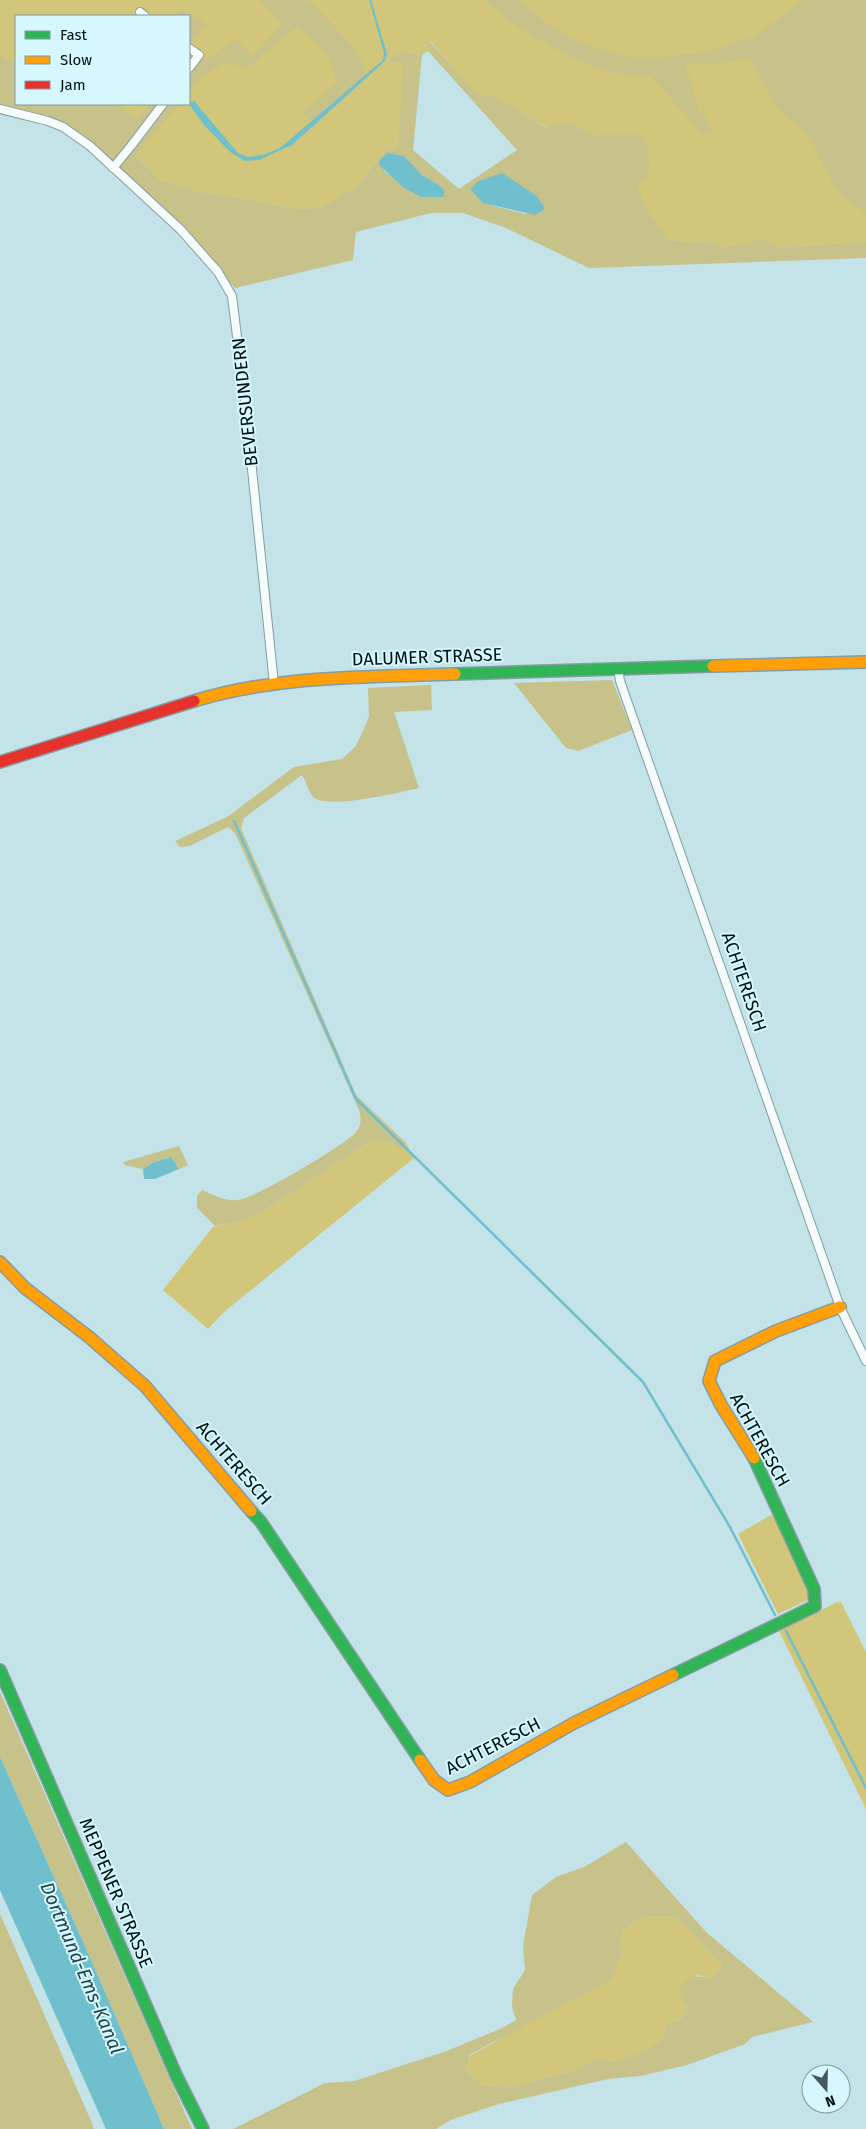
<svg xmlns="http://www.w3.org/2000/svg" width="866" height="2129" viewBox="0 0 866 2129" font-family="'Fira Sans',sans-serif">
	<rect width="100%" height="100%" fill="#c3e3e9"/>
	<g fill="#d1c679">
		<path d="M0 0H866V242L781 247 773 245 761 238 748 243 723 247 714 243 669 240C661 229 653 220 645 209 632 189 640 157 641 135H594L567 122 546 127 495 97H480L430 41 428 51 422 55 402 52 400 62 404 68 398 147 387 148 356 187 320 208 295 209 247 199 202 192 162 181 135 155 125 111 116 104H189V16H16V63L0 55Z"/>
		<polygon points="374,1141 394,1143 406,1149 406,1143 414,1158 224,1312 208,1329 163,1290 213,1227 242,1221 277,1203 358,1149"/>
		<polygon points="771,1515 778,1520 809,1589 808,1600 778,1614 738,1534"/>
		<polygon points="837,1602 841,1602 866,1652 866,1809 779,1631"/>
		<polygon points="676,1916 722,1965 712,1978 697,1975 688,2006 681,2019 667,2024 663,2039 644,2051 615,2062 597,2059 578,2069 512,2087 482,2085 467,2071 469,2056 495,2042 620,1960 622,1931 641,1917"/>
	</g>
	<g fill="#c7c18a" fill-rule="evenodd">
		<polygon points="259,0 306,0 315,6 353,47 368,73 312,121 303,113 337,82 328,54 298,26 247,68 225,62 200,78 189,92 189,16 176,16 181,9 206,23 190,44 190,53 197,59 204,60 218,53 223,47 238,39 252,57 283,24"/>
		<path d="M484 0H518L552 27 581 43 628 57H664L708 52 756 35 804 0H866V215L835 189 808 136 775 106 750 59 708 65 685 64 700 113 705 116 712 131 702 134 651 76C642 75 632 76 624 75 581 69 516 29 484 0Z"/>
		<path d="M429 41 480 96H495L545 127 567 122 594 135H641C650 150 650 160 648 176L638 184C642 210 656 220 669 240L714 243 723 247 748 243 761 238 773 245 781 247 866 242V258L589 268 506 228 463 213H431L356 232 353 260 235 288 183 227 114 162 91 144 63 124 0 104V55L16 63V104H116L138 119 150 104H179L135 155 162 181 202 192 247 199 295 209 320 208 356 187 387 148 398 147 403 68 400 62 388 63 390 58 402 52 422 55 413 150 459 189 517 150 428 51ZM404 156 422 175 439 185 421 197 384 171ZM524 188 537 196 526 214 493 206Z"/>
		<polygon points="612,680 632,730 578,751 566,748 514,683"/>
		<path d="M431 685 432 710 394 712 419 788C400 792 325 811 312 796 308 790 306 781 302 775L244 818 241 828 356 1095 406 1143V1149H401L394 1143 374 1141 358 1149 277 1203 242 1221 215 1226 197 1208V1196L202 1190C214 1195 226 1202 239 1200 255 1198 347 1144 356 1132 362 1124 361 1119 359 1110L235 833 228 827 190 846 180 847 175 841 227 817 294 767 342 759 356 746 369 717 368 688Z"/>
		<polygon points="179,1146 188,1165 179,1169 171,1157 154,1162 143,1169 125,1165 123,1162"/>
		<polygon points="0,1692 192,2129 164,2129 92,1962 0,1757"/>
		<path d="M626 1842 706 1932 813 2022 752 2037 745 2044 687 2065 640 2076 608 2079 499 2104 451 2120 436 2129H233L325 2083 354 2081 444 2052 500 2029 516 2020 512 2007 513 1989 525 1970 523 1946 532 1895 556 1877 584 1867ZM676 1916 722 1965 712 1978C693 1975 689 1975 678 1991L688 2006 681 2019 667 2024 663 2039 644 2051 615 2062 597 2059 578 2069 512 2087 482 2085 467 2071 469 2055 611 1980 620 1960 622 1931 641 1917Z"/>
		<polygon points="0,1914 92,2123 94,2129 0,2129"/>
	</g>
	<g fill="#6fbfcc">
		<polygon points="369,0 371,0 387,54 385,61 292,145 259,160 245,161 230,152 203,124 189,104 194,101 238,153 249,157 263,155 280,148 383,60 384,53"/>
		<polygon points="388,153 404,156 422,175 439,185 445,191 443,197 421,197 403,187 379,165 380,160"/>
		<polygon points="502,173 537,196 545,209 535,215 483,203 470,189 479,181"/>
		<polygon points="171,1157 179,1169 155,1179 144,1179 143,1169 154,1162"/>
		<polygon points="0,1757 92,1962 164,2129 106,2129 0,1890"/>
	</g>
	<g fill="none" stroke-linecap="round" stroke-linejoin="round">
		<g stroke="#6fbfcc" stroke-width="2.5">
			<polyline points="234,821 356,1099 643,1382 730,1527 775,1615"/>
			<polyline points="786,1631 866,1788"/>
		</g>
		<defs>
			<g id="street">
				<polyline points="140,12 145,16"/>
				<polyline points="189,48 199,55 189,68"/>
				<polyline points="0,109 48,121 63,127 90,146 181,230 218,272 232,296 245,401 274,684"/>
				<polyline points="113,168 131,146 163,104"/>
				<polyline points="618,668 620,681 840,1307 866,1361"/>
			</g>
			<g id="fast">
				<polyline points="455,674 713,666"/>
				<polyline points="251,1511 261,1522 420,1760"/>
				<polyline points="0,1670 177,2077 203,2129"/>
				<polyline points="673,1675 815,1606 814,1589 754,1458"/>
			</g>
			<g id="slow">
				<polyline points="713,666 866,662"/>
				<path d="M194 701C279 675 368 677 455 674"/>
				<polyline points="0,1262 25,1288 89,1337 145,1386 251,1511"/>
				<polyline points="754,1458 721,1405 709,1381 715,1361 776,1331 840,1307"/>
				<polyline points="420,1760 434,1780 448,1790 470,1782 574,1723 673,1675"/>
			</g>
			<polyline id="jam" points="0,762 194,701"/>
		</defs>
		<use href="#street" stroke="#849da1" stroke-width="10"/>
		<use href="#fast" stroke="#849da1" stroke-width="14"/>
		<use href="#slow" stroke="#849da1" stroke-width="14"/>
		<use href="#jam" stroke="#849da1" stroke-width="14"/>
		<use href="#street" stroke="#f6fbfc" stroke-width="8"/>
		<use href="#fast" stroke="#30b455" stroke-width="11"/>
		<use href="#slow" stroke="#ff9f0a" stroke-width="11"/>
		<use href="#jam" stroke="#e5322d" stroke-width="11"/>
	</g>
	<g text-anchor="middle" dominant-baseline="central" stroke-width="4" stroke-linejoin="round" paint-order="stroke">
		<g font-size="18" fill="#000f12" stroke="#d5f7fd">
			<text transform="translate(245 402) rotate(-96)">BEVERSUNDERN</text>
			<text transform="translate(427 657) rotate(-2)">DALUMER STRASSE</text>
			<text transform="translate(744 982) rotate(71)">ACHTERESCH</text>
			<text transform="translate(760 1440) rotate(61)">ACHTERESCH</text>
			<text transform="translate(234 1463) rotate(49)">ACHTERESCH</text>
			<text transform="translate(493 1746) rotate(-27)">ACHTERESCH</text>
			<text transform="translate(116 1893) rotate(67)">MEPPENER STRASSE</text>
		</g>
		<g font-size="19" font-style="italic" fill="#234247" stroke="#d5f7fd">
			<text transform="translate(82 1968) rotate(67)">Dortmund-Ems-Kanal</text>
		</g>
	</g>
	<rect x="15" y="15" width="175" height="90" fill="#d5f7fd" stroke="#809a9f"/>
	<rect x="25" y="31" width="25" height="8" fill="#30b455" stroke="#809a9f"/>
	<text x="60" y="40" font-size="15" fill="#000f12">Fast</text>
	<rect x="25" y="56" width="25" height="8" fill="#ff9f0a" stroke="#809a9f"/>
	<text x="60" y="65" font-size="15" fill="#000f12">Slow</text>
	<rect x="25" y="81" width="25" height="8" fill="#e5322d" stroke="#809a9f"/>
	<text x="60" y="90" font-size="15" fill="#000f12">Jam</text>
	<g transform="translate(826 2089) rotate(160)"><circle r="24" fill="#d5f7fd" stroke="#809a9f"/>
	<path d="M0-4L9 19L0 12L-9 19Z" fill="#44595d"/>
	<text y="-8" font-size="14" font-weight="bold" text-anchor="middle" fill="#000f12">N</text>
	</g>
</svg>
